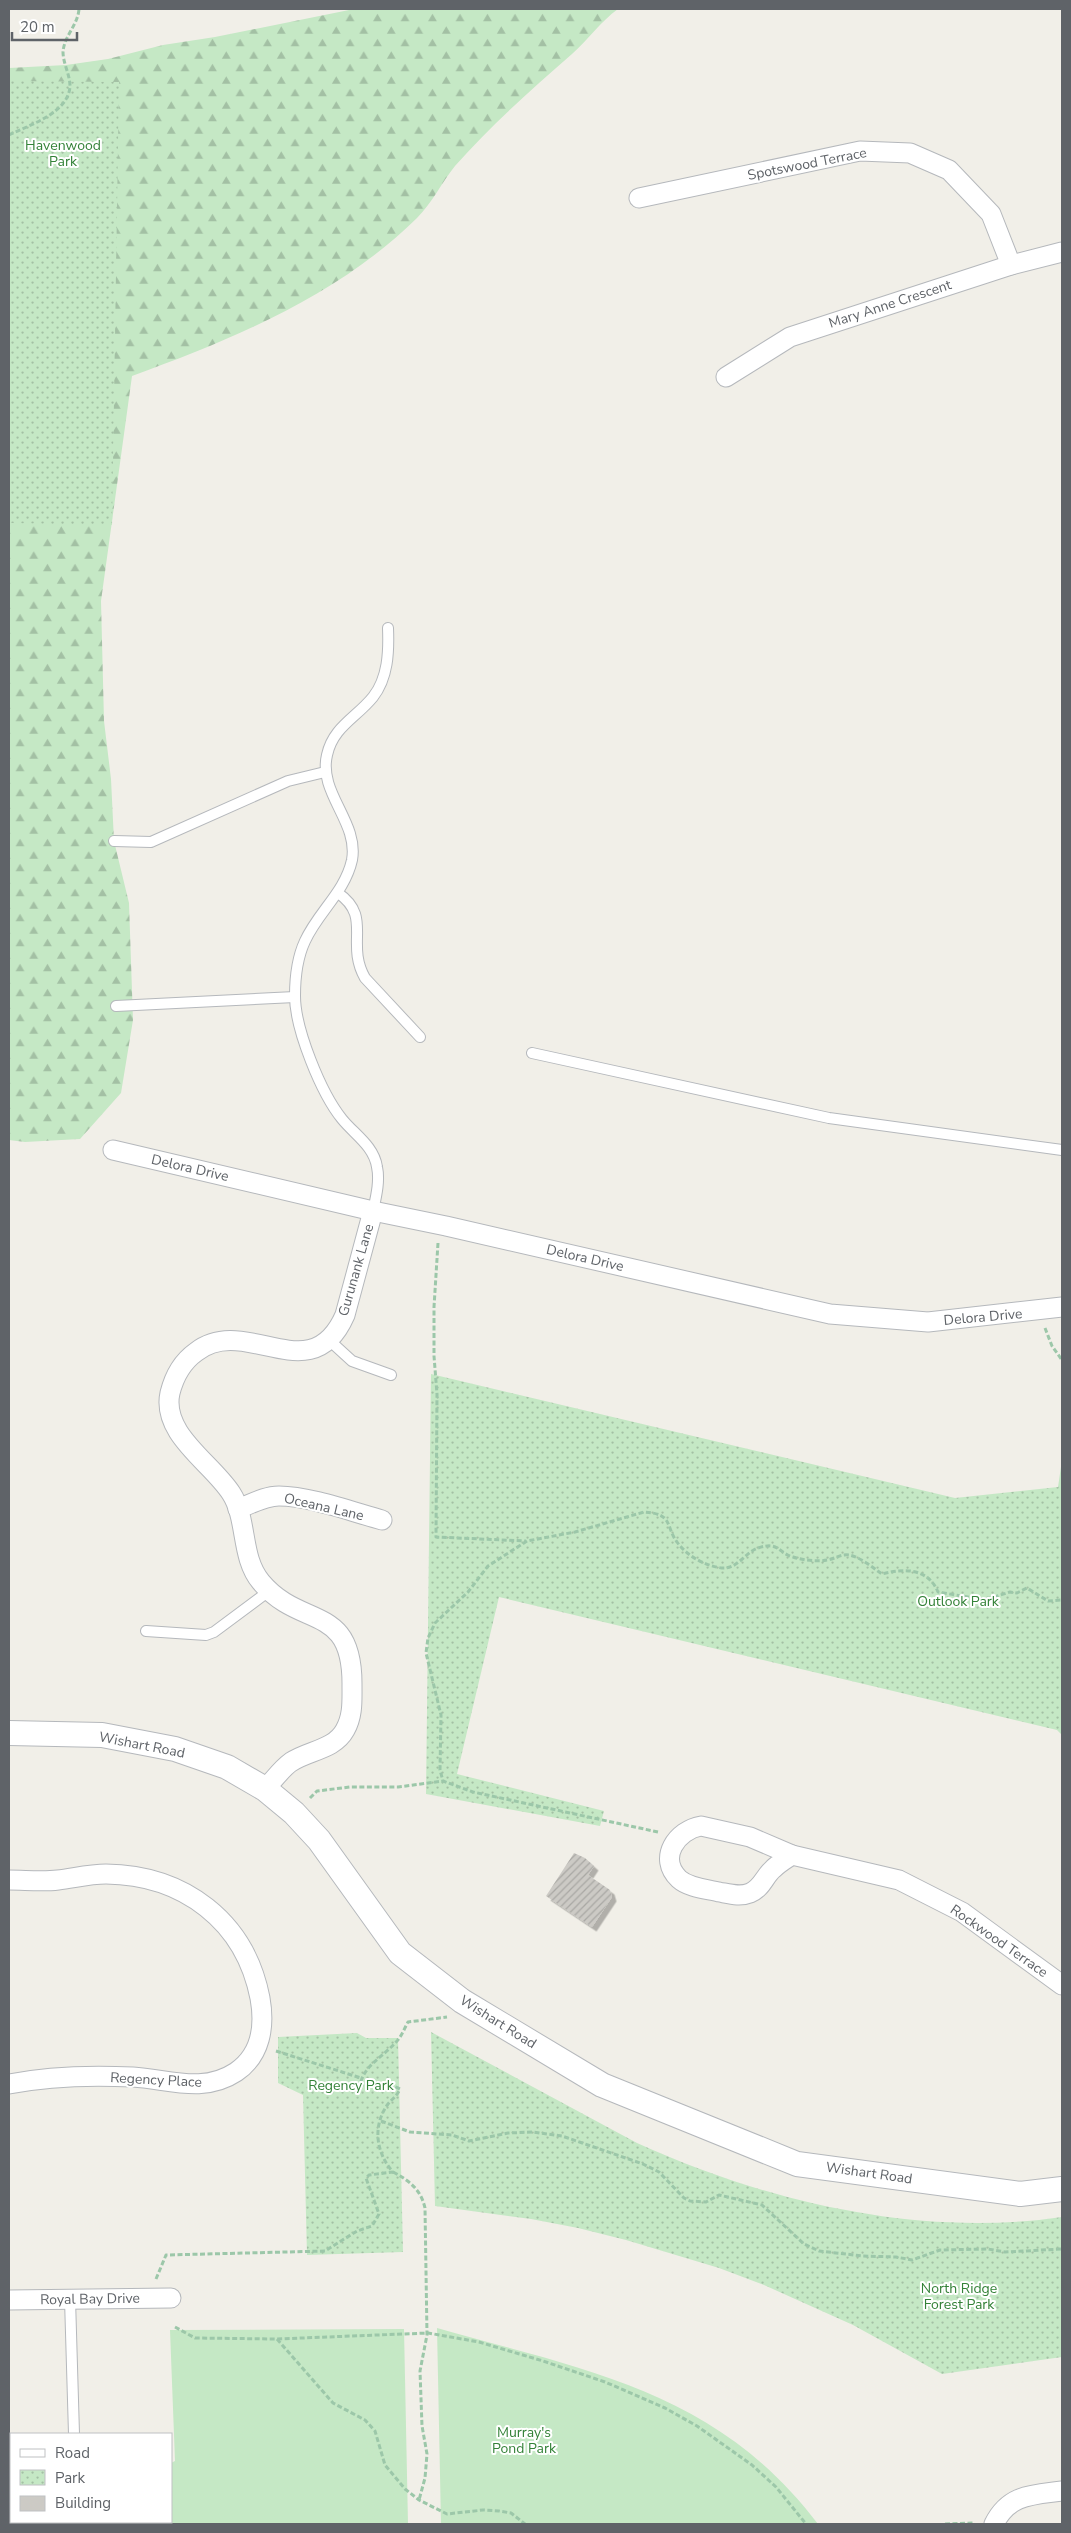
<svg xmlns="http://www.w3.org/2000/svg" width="1071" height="2533" viewBox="0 0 1071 2533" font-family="'Nunito Sans',sans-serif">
	<defs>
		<pattern id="forest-firs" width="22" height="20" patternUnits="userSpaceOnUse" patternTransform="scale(1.25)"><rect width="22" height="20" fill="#c5e8c5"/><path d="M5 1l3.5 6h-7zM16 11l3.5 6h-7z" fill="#a3c0a4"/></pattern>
		<pattern id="park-dots" width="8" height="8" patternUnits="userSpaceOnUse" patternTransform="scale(1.25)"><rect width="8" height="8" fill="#c5e8c5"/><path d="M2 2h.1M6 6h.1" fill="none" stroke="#a3c0a4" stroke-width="1.8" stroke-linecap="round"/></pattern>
		<pattern id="building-hatch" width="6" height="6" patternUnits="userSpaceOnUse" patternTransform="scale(1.25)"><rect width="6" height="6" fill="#cccac5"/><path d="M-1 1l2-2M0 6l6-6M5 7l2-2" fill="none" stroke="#a9a8a4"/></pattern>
		<filter id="shadow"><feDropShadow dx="4.5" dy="4.5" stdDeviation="0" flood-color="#0004"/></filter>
	</defs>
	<rect width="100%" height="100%" fill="#f1efe8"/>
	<g fill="#c5e8c5">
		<path d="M437 2328C588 2371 717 2391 818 2524H441Z"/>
		<polygon points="404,2329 408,2524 83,2524 87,2522 171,2522 171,2463 175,2461 170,2330"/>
	</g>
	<path fill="url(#forest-firs)" d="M354 9H618C601 21 588 40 572 54 531 90 491 125 455 166 442 182 432 203 417 218 339 295 234 339 132 376L101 601 104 721 111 779 114 841 129 903 133 1020 121 1093 80 1139 25 1142 9 1140V68L66 65 108 59 163 45 215 37Z"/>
	<g fill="url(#park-dots)">
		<polygon points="9,81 119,82 112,525 9,523"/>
		<polygon points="431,1374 955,1498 1058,1487 1062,1460 1062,1735 1057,1730 499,1597 457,1774 604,1811 600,1826 426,1794"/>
		<path d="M431 2032 637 2143C767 2202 919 2238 1062 2217V2357L942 2374 853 2325 764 2285 719 2268 626 2240 578 2228 531 2219 435 2206Z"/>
		<polygon points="357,2033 366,2038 398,2038 403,2252 307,2255 303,2095 278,2083 278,2037"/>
	</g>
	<polygon fill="url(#building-hatch)" filter="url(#shadow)" points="574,1853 585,1858 594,1866 588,1875 610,1890 612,1897 592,1927 546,1896"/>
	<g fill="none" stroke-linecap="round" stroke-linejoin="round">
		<defs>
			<g id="service">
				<polyline points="114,841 151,842 288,781 325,772"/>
				<path d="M338 893C373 917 345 943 365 978L420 1037"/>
				<polyline points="116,1006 295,997"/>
				<polyline points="532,1053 829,1118 1062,1150"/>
				<path d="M373 1211C376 1197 380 1181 377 1167 374 1146 354 1134 342 1119 321 1093 295 1029 295 996 295 978 297 958 305 941 318 912 345 892 352 860 359 822 318 793 327 755 333 727 356 718 373 697 388 678 389 652 388 628"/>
				<polyline points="329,1340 352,1361 391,1375"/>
				<polyline points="146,1631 206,1635 214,1632 269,1591"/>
				<polyline points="70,2299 74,2434"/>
				<polyline points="34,2524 38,2522"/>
			</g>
			<g id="minor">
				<polyline points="639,198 860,151 910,153 949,170 991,214 1011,265"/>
				<polyline points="726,377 790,337 1011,265 1062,252"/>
				<polyline points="113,1150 373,1211 446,1226 830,1314 928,1322 1062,1307"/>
				<path d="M238 1509C251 1504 265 1496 279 1496 309 1496 353 1512 382 1520"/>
				<path d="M265 1789C273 1781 281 1769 291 1762 309 1750 334 1750 345 1730 353 1716 352 1701 352 1686 353 1602 301 1630 261 1582 240 1557 248 1519 231 1493 212 1463 161 1434 170 1393 174 1377 182 1362 196 1352 246 1313 311 1393 345 1315L373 1211"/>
				<path d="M701 1826 750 1837 792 1855C786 1859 779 1863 773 1869 764 1877 762 1888 750 1893 740 1897 730 1894 719 1892 707 1889 689 1888 679 1879 657 1858 677 1830 701 1826Z"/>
				<polyline points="792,1855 899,1880 962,1912 1062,1985"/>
				<path d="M9 1880C25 1880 42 1882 58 1880 74 1878 90 1874 106 1874 184 1875 245 1921 260 1998 265 2026 261 2055 236 2072 203 2094 168 2079 133 2077 92 2075 49 2076 9 2084"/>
				<polyline points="9,2300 171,2298"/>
				<path d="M994 2524C1009 2494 1032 2495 1062 2491"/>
			</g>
			<polyline id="tertiary" points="9,1733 102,1735 175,1749 227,1767 265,1789 294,1813 319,1840 400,1953 462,2001 602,2085 797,2164 1020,2194 1062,2189"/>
		</defs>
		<use href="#service" stroke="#b5b8bc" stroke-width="12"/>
		<use href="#minor" stroke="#b5b8bc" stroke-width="21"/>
		<use href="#tertiary" stroke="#b5b8bc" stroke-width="26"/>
		<g stroke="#9cc7a9" stroke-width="3" stroke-dasharray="5 2.5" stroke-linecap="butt">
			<path d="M9 135C29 125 69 113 70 86 70 75 63 63 63 52 64 36 78 25 79 9"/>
			<polyline points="438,1243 434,1307 434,1356 437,1394 436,1537 526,1541"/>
			<polyline points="1045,1328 1052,1346 1062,1360"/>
			<polyline points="310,1798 317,1791 350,1787 398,1787 443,1781"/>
			<path d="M658 1832 473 1792 443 1781 440 1770 441 1715 426 1653 428 1638 435 1623 468 1592 488 1566 527 1541 575 1532 644 1512C674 1514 665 1526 677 1542 687 1556 705 1566 722 1568 738 1569 744 1553 758 1548 779 1541 778 1553 793 1557 802 1560 817 1562 827 1560 835 1559 840 1554 849 1555 860 1557 872 1567 882 1574 904 1568 928 1568 938 1592L980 1599 991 1598 1010 1592 1017 1593 1027 1588 1048 1601 1062 1600"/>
			<polyline points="276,2051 361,2078"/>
			<polyline points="381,2121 410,2132 452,2135 469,2141 508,2133 533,2132 562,2136 643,2164 659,2172 684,2198 690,2201 706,2202 719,2195 762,2205 804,2244 819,2251 863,2256 896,2257 912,2260 940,2250 988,2249 1005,2252 1062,2249"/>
			<path d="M393 2172C410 2181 421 2190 425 2208L427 2335 420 2371 422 2426 427 2454 425 2478 419 2500"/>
			<path d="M156 2279 166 2255 325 2251 357 2231 372 2226 379 2214 366 2178 369 2175 393 2172C376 2153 372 2126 388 2104 392 2099 397 2096 400 2089L387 2083 360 2085C364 2065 383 2057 395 2043 401 2038 404 2029 408 2022L447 2017"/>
			<polyline points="175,2327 195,2338 277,2339 428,2333 479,2342 543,2361 605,2382 665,2408 697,2426 752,2465 776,2487 806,2524"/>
			<polyline points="277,2339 333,2403 365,2420 375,2431 385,2465 405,2489 419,2500 447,2514 483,2510 499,2511 511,2513 525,2524"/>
			<polyline points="945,2524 975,2523"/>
		</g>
		<use href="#service" stroke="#fff" stroke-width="10"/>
		<use href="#minor" stroke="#fff" stroke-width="19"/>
		<use href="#tertiary" stroke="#fff" stroke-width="24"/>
	</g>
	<g text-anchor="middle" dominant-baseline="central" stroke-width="4" stroke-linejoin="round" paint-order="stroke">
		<g font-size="14" fill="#348238" stroke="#fff">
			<text x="63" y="145">Havenwood<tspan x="63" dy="16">Park</tspan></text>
			<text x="958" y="1601">Outlook Park</text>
			<text x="351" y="2085">Regency Park</text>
			<text x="959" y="2288">North Ridge<tspan x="959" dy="16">Forest Park</tspan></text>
			<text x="524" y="2432">Murray's<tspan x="524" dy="16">Pond Park</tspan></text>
		</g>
		<g font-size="14" fill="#5f6368" stroke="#fff">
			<text transform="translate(807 164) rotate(-11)">Spotswood Terrace</text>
			<text transform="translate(890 304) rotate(-18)">Mary Anne Crescent</text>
			<text transform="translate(190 1168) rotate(13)">Delora Drive</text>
			<text transform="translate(585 1258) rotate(13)">Delora Drive</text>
			<text transform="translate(356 1270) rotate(-74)">Gurunank Lane</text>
			<text transform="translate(983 1317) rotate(-5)">Delora Drive</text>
			<text transform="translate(324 1507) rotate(13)">Oceana Lane</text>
			<text transform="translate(142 1745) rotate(11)">Wishart Road</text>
			<text transform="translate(999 1941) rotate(35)">Rockwood Terrace</text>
			<text transform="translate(498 2022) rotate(32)">Wishart Road</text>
			<text transform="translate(156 2080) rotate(3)">Regency Place</text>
			<text transform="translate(869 2173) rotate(8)">Wishart Road</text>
			<text transform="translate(90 2299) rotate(-1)">Royal Bay Drive</text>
		</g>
	</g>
	<rect width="1071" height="2533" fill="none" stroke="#5f6368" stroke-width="20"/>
	<rect x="10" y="2433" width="162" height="90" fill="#ffffff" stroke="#bfc1c3"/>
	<rect x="20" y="2449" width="25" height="8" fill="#ffffff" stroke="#bfc1c3"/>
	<text x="55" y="2458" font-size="15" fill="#5f6368">Road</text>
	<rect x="20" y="2470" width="25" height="15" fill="url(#park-dots)" stroke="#bfc1c3"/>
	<text x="55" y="2483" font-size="15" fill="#5f6368">Park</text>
	<rect x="20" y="2496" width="25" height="15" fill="#cccac5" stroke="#bfc1c3"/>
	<text x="55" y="2508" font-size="15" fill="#5f6368">Building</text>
	<path d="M12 32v8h65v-8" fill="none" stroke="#5f6368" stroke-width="2.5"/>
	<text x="20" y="32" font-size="15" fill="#5f6368" stroke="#ffffff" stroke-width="4" paint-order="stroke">20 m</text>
</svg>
